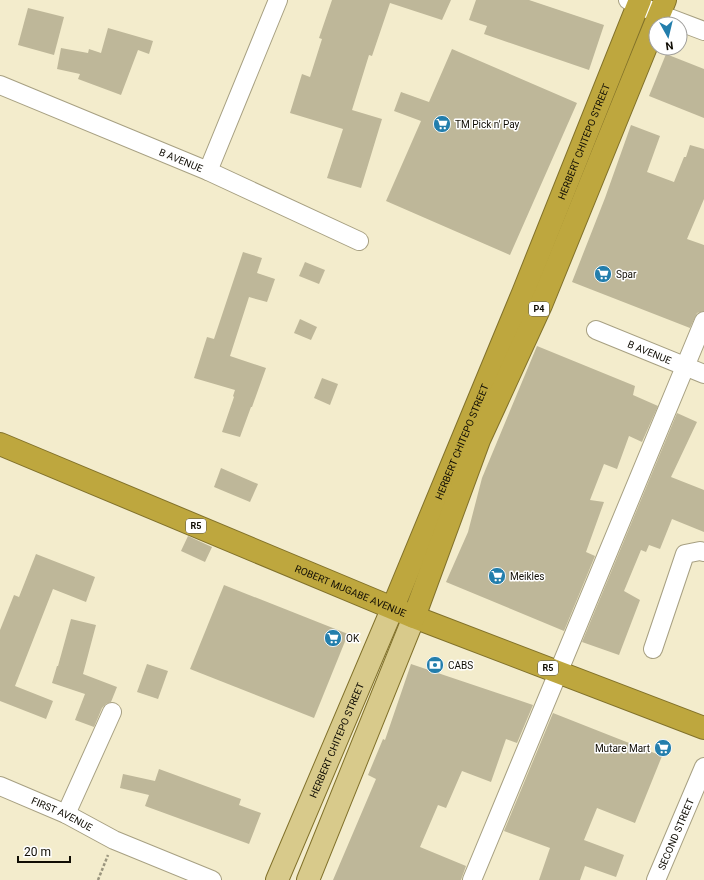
<svg xmlns="http://www.w3.org/2000/svg" width="704" height="880" viewBox="0 0 704 880" font-family="Roboto,sans-serif">
	<rect width="100%" height="100%" fill="#f3eccc"/>
	<g fill="#beb799">
		<polygon points="332,0 451,0 442,20 390,3 372,56 369,55 352,110 382,119 361,188 327,178 343,129 290,113 302,74 310,77 322,39 319,38"/>
		<polygon points="476,0 529,0 604,25 589,70 484,34 487,26 469,20"/>
		<polygon points="28,8 64,17 54,55 18,45"/>
		<polygon points="108,28 153,41 149,54 138,50 121,95 78,79 80,74 57,69 61,48 88,53 89,49 101,53"/>
		<polygon points="452,49 577,103 510,255 386,201 421,121 394,111 401,92 429,102"/>
		<polygon points="666,54 704,69 704,118 649,96"/>
		<polygon points="631,125 660,136 647,172 674,182 684,157 686,157 690,145 704,149 704,199 687,239 704,245 704,311 697,313 690,328 572,282 605,198"/>
		<polygon points="243,252 262,258 257,273 275,279 267,302 249,297 230,356 266,368 252,407 251,407 240,437 222,432 234,397 233,396 235,390 194,378 207,337 214,339"/>
		<polygon points="305,262 325,270 319,284 299,276"/>
		<polygon points="300,319 317,327 311,340 294,333"/>
		<polygon points="537,346 635,386 633,395 658,406 642,442 629,436 617,469 604,464 590,500 604,502 586,552 595,556 564,631 446,582 468,532 482,478"/>
		<polygon points="322,378 338,384 330,405 314,398"/>
		<polygon points="677,413 697,422 671,477 704,490 704,532 672,519 660,549 649,545 646,552 641,550 624,591 640,600 619,655 582,642"/>
		<polygon points="221,468 258,484 250,502 214,487"/>
		<polygon points="188,536 212,547 205,562 181,551"/>
		<polygon points="36,554 95,577 86,602 53,589 15,686 53,701 46,719 0,701 0,630 14,595 19,597"/>
		<polygon points="224,585 348,634 314,718 190,669"/>
		<polygon points="71,619 96,625 83,674 117,687 111,702 106,704 102,708 94,727 75,720 85,694 52,683 57,666 58,666"/>
		<polygon points="147,664 168,671 158,699 137,692"/>
		<polygon points="411,664 533,705 517,743 506,739 491,782 462,771 446,808 438,805 420,847 466,866 461,880 333,880 376,779 368,775 383,739 385,740"/>
		<polygon points="553,713 662,756 635,823 597,808 584,840 624,855 616,877 585,866 580,880 539,880 550,848 504,831"/>
		<polygon points="159,769 241,799 239,805 261,813 249,844 145,806 149,795 120,788 123,774 155,781"/>
	</g>
	<g fill="none" stroke-linecap="round" stroke-linejoin="round">
		<defs>
			<g id="minor">
				<polyline points="628,0 659,14 704,31"/>
				<path id="s1" d="M0 85 208 171 359 241"/>
				<polyline points="208,171 278,0"/>
				<path id="s2" d="M596 330 704 374"/>
				<polyline points="653,649 685,554 700,551 704,552"/>
				<path id="s3" d="M0 786 66 814 114 840 212 880"/>
				<polyline points="66,814 112,712"/>
				<polyline points="472,880 704,321"/>
				<path id="s4" d="M656 880 704 767"/>
			</g>
			<g id="major">
				<path id="s5" d="M277 880 393 607"/>
				<polyline points="308,880 414,617"/>
			</g>
			<g id="highway">
				<path id="s6" d="M0 444 414 617 704 728"/>
				<path id="s7" d="M393 607 523 293 640 0"/>
				<polyline points="414,617 479,440 541,305 665,0"/>
			</g>
		</defs>
		<use href="#minor" stroke="#a7a082" stroke-width="20"/>
		<use href="#major" stroke="#81712a" stroke-width="24"/>
		<use href="#highway" stroke="#81712a" stroke-width="24"/>
		<polyline stroke="#9a957e" stroke-width="2.5" stroke-dasharray="3 2" stroke-linecap="butt" points="98,880 108,855"/>
		<use href="#minor" stroke="#fff" stroke-width="18"/>
		<use href="#major" stroke="#d8ca8b" stroke-width="22"/>
		<use href="#highway" stroke="#bea73e" stroke-width="22"/>
	</g>
	<defs>
		<symbol id="supermarket-disc" viewBox="-11 -11 22 22"><circle r="9.5" fill="#237eac" stroke="#fff"/><path d="M-6-5.5h2.5l.6 2H6L4.5 2H-2.5L-4.4-4H-6ZM-1.5 3.2a1.3 1.3 0 1 0 .1 0ZM3 3.2a1.3 1.3 0 1 0 .1 0Z" fill="#fff"/></symbol>
		<symbol id="bank-disc" viewBox="-11 -11 22 22"><circle r="9.5" fill="#237eac" stroke="#fff"/><path d="M-6-4H6V4H-6ZM0-2.3a2.3 2.3 0 1 0 0 4.6a2.3 2.3 0 1 0 0-4.6Z" fill="#fff"/></symbol>
	</defs>
	<g fill-rule="evenodd">
		<use href="#supermarket-disc" x="432" y="114" width="20" height="20"/>
		<use href="#supermarket-disc" x="593" y="264" width="20" height="20"/>
		<use href="#supermarket-disc" x="487" y="566" width="20" height="20"/>
		<use href="#supermarket-disc" x="323" y="628" width="20" height="20"/>
		<use href="#bank-disc" x="425" y="655" width="20" height="20"/>
		<use href="#supermarket-disc" x="653" y="738" width="20" height="20"/>
	</g>
	<g text-anchor="middle" dominant-baseline="central" stroke-width="3" stroke-linejoin="round" paint-order="stroke">
		<g fill="#fff" stroke="#58564f" stroke-width="1">
			<rect x="529" y="302" width="20" height="14" rx="3"/>
			<rect x="186" y="519" width="20" height="14" rx="3"/>
			<rect x="538" y="661" width="20" height="14" rx="3"/>
		</g>
		<g font-size="9" font-weight="bold" fill="#100d04">
			<text x="539" y="309">P4</text>
			<text x="196" y="526">R5</text>
			<text x="548" y="668">R5</text>
		</g>
		<g font-size="10" fill="#100d04" stroke="#fff" text-anchor="start">
			<text x="455" y="124">TM Pick n' Pay</text>
			<text x="616" y="274">Spar</text>
			<text x="510" y="576">Meikles</text>
			<text x="346" y="638">OK</text>
			<text x="448" y="665">CABS</text>
			<text x="650" y="748" text-anchor="end">Mutare Mart</text>
		</g>
		<g font-size="10" fill="#100d04" stroke="#fff">
			<text stroke="none"><textPath href="#s7" startOffset="503">HERBERT CHITEPO STREET</textPath></text>
			<text stroke="none"><textPath href="#s1" startOffset="196">B AVENUE</textPath></text>
			<text stroke="none"><textPath href="#s2" startOffset="58">B AVENUE</textPath></text>
			<text stroke="none"><textPath href="#s7" startOffset="179">HERBERT CHITEPO STREET</textPath></text>
			<text stroke="none"><textPath href="#s6" startOffset="380">ROBERT MUGABE AVENUE</textPath></text>
			<text stroke="none"><textPath href="#s5" startOffset="152">HERBERT CHITEPO STREET</textPath></text>
			<text stroke="none"><textPath href="#s3" startOffset="68">FIRST AVENUE</textPath></text>
			<text stroke="none"><textPath href="#s4" startOffset="50">SECOND STREET</textPath></text>
		</g>
	</g>
	<g transform="translate(668 36) rotate(172)"><circle r="19" fill="#ffffff" stroke="#9f9e9b"/>
	<path d="M0-3L7 15L0 10L-7 15Z" fill="#237eac"/>
	<text y="-6" font-size="11" font-weight="bold" text-anchor="middle" fill="#100d04">N</text>
	</g>
	<path d="M18 856v6h52v-6" fill="none" stroke="#100d04" stroke-width="2"/>
	<text x="24" y="856" font-size="12" fill="#100d04" stroke="#ffffff" stroke-width="3" paint-order="stroke">20 m</text>
</svg>
